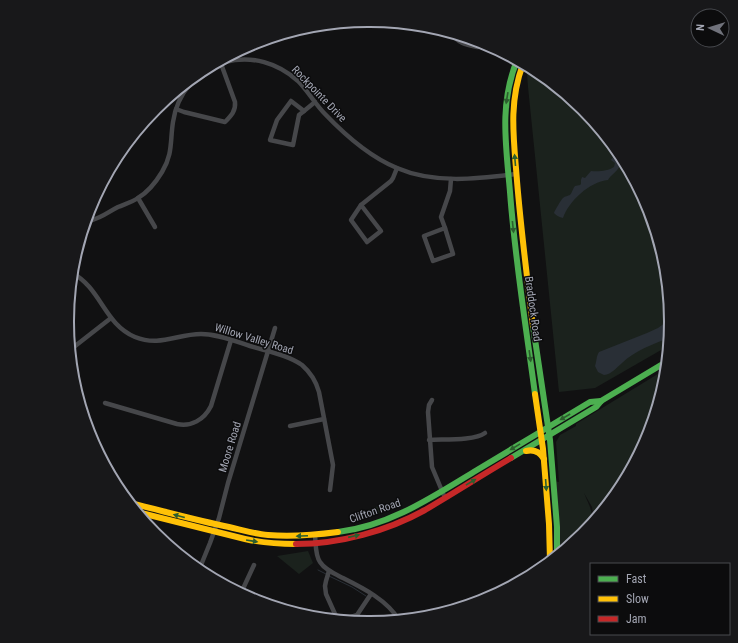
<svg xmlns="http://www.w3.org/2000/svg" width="738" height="643" viewBox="0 0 738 643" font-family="'Roboto Condensed',sans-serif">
	<rect width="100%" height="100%" fill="#111112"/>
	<g fill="#1b221d">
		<polygon points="529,67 537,71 582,108 620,154 648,206 665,263 670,322 668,346 595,388 559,392 528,87 527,73"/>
		<polygon points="666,369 665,381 647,437 620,489 594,520 592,507 584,493 590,507 594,521 582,535 557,556 553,481 559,482 556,442 560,435 576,426 576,424"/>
		<polygon points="381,505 383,512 367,517 364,511"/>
		<polygon points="308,551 313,563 299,574 277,556"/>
	</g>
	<g fill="#292f36">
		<path d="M613 157H615L619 160C623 169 612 173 608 180 589 182 569 201 563 218 559 217 557 216 554 213 555 210 561 200 563 198 565 196 568 196 570 195 572 193 573 188 575 186L580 185 581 184V180L582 177 585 178 591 171C598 172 608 171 614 167L615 163 611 160Z"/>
		<path d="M665 323 670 324 669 338C653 344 634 351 622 363 616 368 612 374 604 375L598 372 595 366C597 360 596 357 599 352L647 333 658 328Z"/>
	</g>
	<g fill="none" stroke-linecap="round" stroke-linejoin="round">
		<g stroke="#292f36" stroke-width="1">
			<polyline points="318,570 326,574"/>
			<polyline points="329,576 352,587 366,596"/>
		</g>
		<g stroke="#46474a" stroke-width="4.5">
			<path d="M452 33C458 44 467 45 478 47"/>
			<polygon points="291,101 304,111 299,115 293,145 270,140 277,120"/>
			<path d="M176 109 184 112 225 122C231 116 236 111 235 102L220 61"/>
			<polyline points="304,111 315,102"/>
			<polyline points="138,198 155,227"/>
			<polygon points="361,205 381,231 367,242 351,220"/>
			<polyline points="361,205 391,181 393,178 397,168"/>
			<path d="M92 220C103 217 108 212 118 207 125 204 132 202 138 198 148 192 156 182 162 172 173 154 170 141 173 122 177 94 197 69 225 62 252 55 278 63 298 81 308 91 315 104 325 114 345 135 370 157 397 168 434 184 477 179 516 174"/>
			<polygon points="445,228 453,254 433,261 424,236"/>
			<polyline points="445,228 441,217 450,191 451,179"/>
			<path d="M72 273C101 288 104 324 135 337 160 347 177 334 201 334 217 334 235 341 250 346 266 351 288 355 302 365 310 372 316 381 319 392L333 465 330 490"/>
			<polyline points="70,350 111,318"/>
			<polyline points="432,400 429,405 428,412 432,467 445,498"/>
			<path d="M105 403 177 424C191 427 204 420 211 406L231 340"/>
			<polyline points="290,426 324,419"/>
			<path d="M429 440C443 439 474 441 485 433"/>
			<path d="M315 535C316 544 315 555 320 562 325 570 335 574 343 578 363 588 387 600 399 620"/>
			<polyline points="199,570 210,543 219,518 228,483 275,328"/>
			<polyline points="329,571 326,581 325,586 326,594 335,614 337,617 342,619 351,617 357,615 371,594"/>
			<polyline points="241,593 254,565"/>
		</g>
		<g stroke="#4caf50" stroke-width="6">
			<path d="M517 60C499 105 506 145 510 192 515 260 526 327 535 394"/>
			<polyline points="533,326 550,440 557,527 557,555"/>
			<polyline points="511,458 596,407 601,401 666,362"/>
			<path d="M338 532C390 526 434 496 477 470 515 447 552 425 590 402L601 401"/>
		</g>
		<g stroke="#ffc107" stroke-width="6">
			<path d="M523 64C508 104 514 140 517 181 521 229 527 278 533 326"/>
			<polyline points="535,394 543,449 549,524 550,561"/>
			<path d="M526 451C534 449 540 452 544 459"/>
			<path d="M130 503C163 511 195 520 229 527 242 530 255 534 268 535 292 537 315 535 338 532"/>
			<path d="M137 512 245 539C262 543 279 544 296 544"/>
		</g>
		<path stroke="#c62828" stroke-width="6" d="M296 544C340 544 387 531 425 510 454 493 482 475 511 458"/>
	</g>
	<defs><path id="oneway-solid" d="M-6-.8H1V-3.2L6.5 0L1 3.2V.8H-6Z"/></defs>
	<g fill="#2c5e2e">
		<use href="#oneway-solid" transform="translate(507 98) rotate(99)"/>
		<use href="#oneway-solid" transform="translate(515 160) rotate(-95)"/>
		<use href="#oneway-solid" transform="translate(513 227) rotate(84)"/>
		<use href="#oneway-solid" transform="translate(530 356) rotate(82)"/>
		<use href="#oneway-solid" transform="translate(565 417) rotate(150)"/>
		<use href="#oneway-solid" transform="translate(515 447) rotate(149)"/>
		<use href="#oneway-solid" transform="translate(471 482) rotate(-31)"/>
		<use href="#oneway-solid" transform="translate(546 485) rotate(86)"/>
		<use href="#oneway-solid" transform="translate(179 516) rotate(-165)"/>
		<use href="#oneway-solid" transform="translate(302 536) rotate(178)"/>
		<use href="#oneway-solid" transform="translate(354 536) rotate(-13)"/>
		<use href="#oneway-solid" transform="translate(252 541) rotate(9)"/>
	</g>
	<g text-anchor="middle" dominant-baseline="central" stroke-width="3" stroke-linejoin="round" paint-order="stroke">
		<g font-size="11" fill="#a3a6b3" stroke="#0c0c0d">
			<text transform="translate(319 94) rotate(46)">Rockpointe Drive</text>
			<text transform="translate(533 309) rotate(82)">Braddock Road</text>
			<text transform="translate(254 339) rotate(17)">Willow Valley Road</text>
			<text transform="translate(230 447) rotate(-73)">Moore Road</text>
			<text transform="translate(375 511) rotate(-19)">Clifton Road</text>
		</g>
	</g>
	<path d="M0 0H738V643H0ZM368 27H370A294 294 0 0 1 664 321V322A294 294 0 0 1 370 616H368A294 294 0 0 1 74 322V321A294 294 0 0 1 368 27Z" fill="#18181a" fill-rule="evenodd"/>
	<path fill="none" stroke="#a3a6b3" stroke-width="2" d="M368 27H370A294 294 0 0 1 664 321V322A294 294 0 0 1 370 616H368A294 294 0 0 1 74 322V321A294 294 0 0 1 368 27Z"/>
	<rect x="590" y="563" width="140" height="72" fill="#0c0c0d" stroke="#484a4f"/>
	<rect x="598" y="576" width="20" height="6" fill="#4caf50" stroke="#484a4f"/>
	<text x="626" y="583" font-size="12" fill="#a3a6b3">Fast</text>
	<rect x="598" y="596" width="20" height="6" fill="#ffc107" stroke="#484a4f"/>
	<text x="626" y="603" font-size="12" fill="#a3a6b3">Slow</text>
	<rect x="598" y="616" width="20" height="6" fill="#c62828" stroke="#484a4f"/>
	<text x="626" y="623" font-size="12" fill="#a3a6b3">Jam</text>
	<g transform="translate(710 28) rotate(274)"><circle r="19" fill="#0c0c0d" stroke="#484a4f"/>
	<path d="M0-3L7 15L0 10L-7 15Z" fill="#70727b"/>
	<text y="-6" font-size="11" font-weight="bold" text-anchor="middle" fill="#a3a6b3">N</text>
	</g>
</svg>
